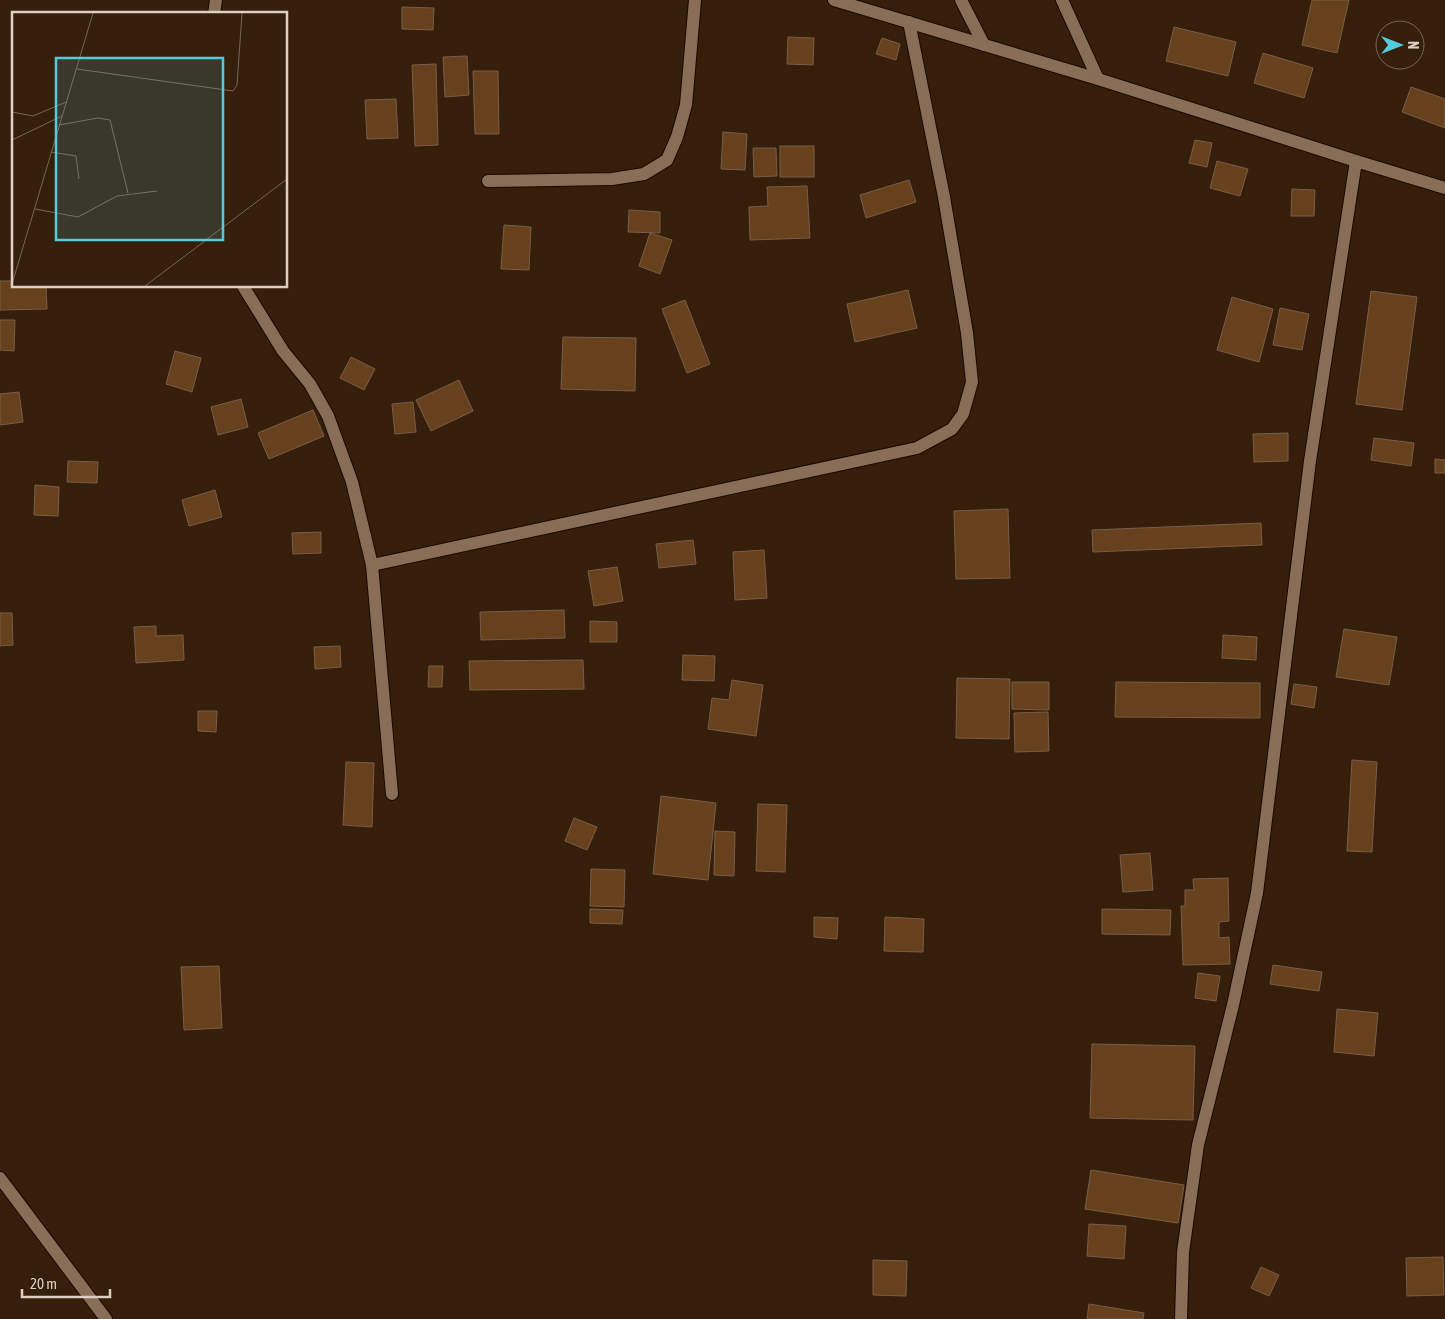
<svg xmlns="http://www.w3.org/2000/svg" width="1445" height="1319" viewBox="0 0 1445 1319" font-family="'Asap Condensed',sans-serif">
	<rect width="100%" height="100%" fill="#351f0a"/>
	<g fill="#67401d" stroke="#785e48">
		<polygon points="1312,0 1349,0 1337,53 1302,45"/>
		<polygon points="402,7 434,8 433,30 402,29"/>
		<polygon points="1174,27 1236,42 1228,76 1166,61"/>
		<polygon points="788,37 814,38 813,65 787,64"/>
		<polygon points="882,38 900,44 896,60 876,54"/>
		<polygon points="1263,53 1313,68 1304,98 1254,83"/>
		<polygon points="467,56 469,95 445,97 443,57"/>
		<polygon points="436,64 438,145 415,146 412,65"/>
		<polygon points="473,71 498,71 499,134 475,134"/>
		<polygon points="1411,87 1445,99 1445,128 1402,112"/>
		<polygon points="396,99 398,138 367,139 365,100"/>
		<polygon points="723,132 747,134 745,170 721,169"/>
		<polygon points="1195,140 1212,143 1207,167 1189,163"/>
		<rect x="780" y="146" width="34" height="31"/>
		<polygon points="753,148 776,148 777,176 754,177"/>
		<polygon points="1217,161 1248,169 1240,196 1210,188"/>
		<polygon points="909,180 916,202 866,218 860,195"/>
		<polygon points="807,186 810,238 750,240 749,207 768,206 767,187"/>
		<polygon points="1292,189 1315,190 1314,216 1291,216"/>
		<polygon points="629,210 660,212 660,233 628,232"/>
		<polygon points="504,225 531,227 529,270 501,269"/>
		<polygon points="650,233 672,240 660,274 639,266"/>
		<polygon points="0,281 14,281 14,286 46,286 47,309 0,310"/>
		<polygon points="908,290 917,328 855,342 847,304"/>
		<polygon points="1371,291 1417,297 1402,410 1356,404"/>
		<polygon points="1232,297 1273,309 1259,362 1217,350"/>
		<polygon points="685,300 710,364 687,373 662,309"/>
		<polygon points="1280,308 1309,314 1302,350 1273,345"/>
		<polygon points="0,320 15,320 14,351 0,350"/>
		<polygon points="563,337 636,338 635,391 561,389"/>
		<polygon points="175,351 201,358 192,392 166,384"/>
		<polygon points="351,357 375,369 364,390 340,378"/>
		<polygon points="459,380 473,411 431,431 416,400"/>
		<polygon points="19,392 23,422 0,425 0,394"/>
		<polygon points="241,399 248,427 218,435 211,407"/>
		<polygon points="413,402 416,432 395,434 392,404"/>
		<polygon points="313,410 324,436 269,459 258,433"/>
		<polygon points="1288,433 1288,461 1254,462 1253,434"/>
		<polygon points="1374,438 1414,443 1411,466 1371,460"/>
		<polygon points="1435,459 1445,460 1445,473 1435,473"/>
		<polygon points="68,461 98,462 97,483 67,482"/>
		<polygon points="35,485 59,487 58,516 34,515"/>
		<polygon points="215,490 222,517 189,526 182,500"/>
		<polygon points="1008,509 1010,578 956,579 954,511"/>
		<polygon points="1261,523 1262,545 1093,552 1092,530"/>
		<polygon points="321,532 321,553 293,554 292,533"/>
		<polygon points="693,540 696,564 659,568 656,544"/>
		<polygon points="764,550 767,598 735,600 733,552"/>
		<polygon points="617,567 623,601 594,606 588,571"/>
		<polygon points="564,610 565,638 481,640 480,612"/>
		<polygon points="0,613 12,613 13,645 0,646"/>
		<polygon points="590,621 617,622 617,642 590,642"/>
		<polygon points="156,626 156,636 183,635 184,660 136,663 134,627"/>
		<polygon points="1344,629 1397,637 1389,685 1336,677"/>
		<polygon points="1223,635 1257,637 1256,660 1222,658"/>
		<polygon points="340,646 341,667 315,669 314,647"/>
		<polygon points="683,655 715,656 714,681 682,680"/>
		<polygon points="583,660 584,689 470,690 469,661"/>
		<polygon points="429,666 443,666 442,687 428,687"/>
		<polygon points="957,678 1010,679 1009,739 956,738"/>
		<polygon points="732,680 763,685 756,736 708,729 712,698 729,700"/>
		<polygon points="1012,682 1049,682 1049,710 1012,709"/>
		<polygon points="1116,682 1260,683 1260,718 1115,717"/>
		<polygon points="1294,684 1317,687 1314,708 1291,704"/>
		<polygon points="198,711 217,711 216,732 198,731"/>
		<polygon points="1048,712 1049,751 1015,752 1014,713"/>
		<polygon points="1352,760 1377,762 1372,852 1347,851"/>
		<polygon points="346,762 374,763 372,827 343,825"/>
		<polygon points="661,796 716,803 708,880 653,874"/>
		<polygon points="758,804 787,805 785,872 756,871"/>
		<polygon points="574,818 597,827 587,850 565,841"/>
		<polygon points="715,831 735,832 734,876 714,875"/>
		<polygon points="1150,853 1153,890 1123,892 1120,855"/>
		<polygon points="591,869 625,870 624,907 590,906"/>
		<polygon points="1228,878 1229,921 1219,922 1219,938 1229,937 1230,964 1183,965 1181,906 1185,906 1185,890 1194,890 1193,879"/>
		<polygon points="590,909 623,910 622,924 590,923"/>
		<polygon points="1102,909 1171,910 1170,935 1102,934"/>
		<polygon points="814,917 838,918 837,939 814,937"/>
		<polygon points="885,917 924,919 923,952 884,951"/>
		<polygon points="1273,965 1322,972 1319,991 1270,984"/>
		<polygon points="219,966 222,1028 184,1030 181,967"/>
		<polygon points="1198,973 1220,976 1216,1001 1195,998"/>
		<polygon points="1337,1009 1378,1013 1374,1056 1334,1052"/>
		<polygon points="1092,1044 1195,1046 1193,1120 1090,1118"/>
		<polygon points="1091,1170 1184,1185 1178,1223 1085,1209"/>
		<polygon points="1089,1224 1126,1226 1124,1259 1087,1256"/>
		<polygon points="1443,1257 1444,1295 1407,1296 1406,1258"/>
		<polygon points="873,1260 907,1261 906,1296 873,1295"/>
		<polygon points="1261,1267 1279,1275 1269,1296 1251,1288"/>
		<polygon points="1089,1304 1144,1313 1143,1319 1087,1319"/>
	</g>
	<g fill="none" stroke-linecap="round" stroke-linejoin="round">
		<defs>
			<g id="minor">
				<polyline points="834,0 1098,79 1356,161 1445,188"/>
				<polyline points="961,0 984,45"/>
				<polyline points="1062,0 1098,79"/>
				<polyline points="214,14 216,0"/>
				<polyline points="488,181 612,179 644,174 667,160 677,137 686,105 695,0"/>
				<polyline points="243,286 283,351 310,384 328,416 352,482 372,565 392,794"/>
				<polyline points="372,565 917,448 952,429 963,414 972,382 967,333 944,197 909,22"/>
				<polyline points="0,1178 106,1319"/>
				<polyline points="1181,1319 1183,1252 1198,1145 1233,1005 1257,893 1310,461 1356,161"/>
			</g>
		</defs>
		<use href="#minor" stroke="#1b0700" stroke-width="14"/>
		<use href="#minor" stroke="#886d57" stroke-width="12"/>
	</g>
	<g transform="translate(12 12)">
		<rect width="275" height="275" fill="#351f0a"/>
		<path fill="none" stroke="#786554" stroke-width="1" d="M65 57 221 79 225 73 230 1M0 100 21 104 54 90M47 113 86 106 98 108 116 181M0 128 50 104M39 140 64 144 67 167M23 197 66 205 105 184 145 179M0 272 81 1M133 274 275 167"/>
		<path fill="#55cadf" fill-opacity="0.15" stroke="#55cadf" stroke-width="2.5" d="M44 46H211V228H44Z"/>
		<rect width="275" height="275" fill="none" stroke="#ddcec2" stroke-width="2.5"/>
	</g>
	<g transform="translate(1400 45) rotate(90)"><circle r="24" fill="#351f0a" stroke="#786554"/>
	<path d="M0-4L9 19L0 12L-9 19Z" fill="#55cadf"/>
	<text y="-8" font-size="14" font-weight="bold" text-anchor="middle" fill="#ddcec2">N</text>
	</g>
	<path d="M22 1289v8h88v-8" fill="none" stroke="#ddcec2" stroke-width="2.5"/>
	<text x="30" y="1289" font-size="15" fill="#ddcec2" stroke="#351f0a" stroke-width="4" paint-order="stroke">20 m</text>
</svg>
